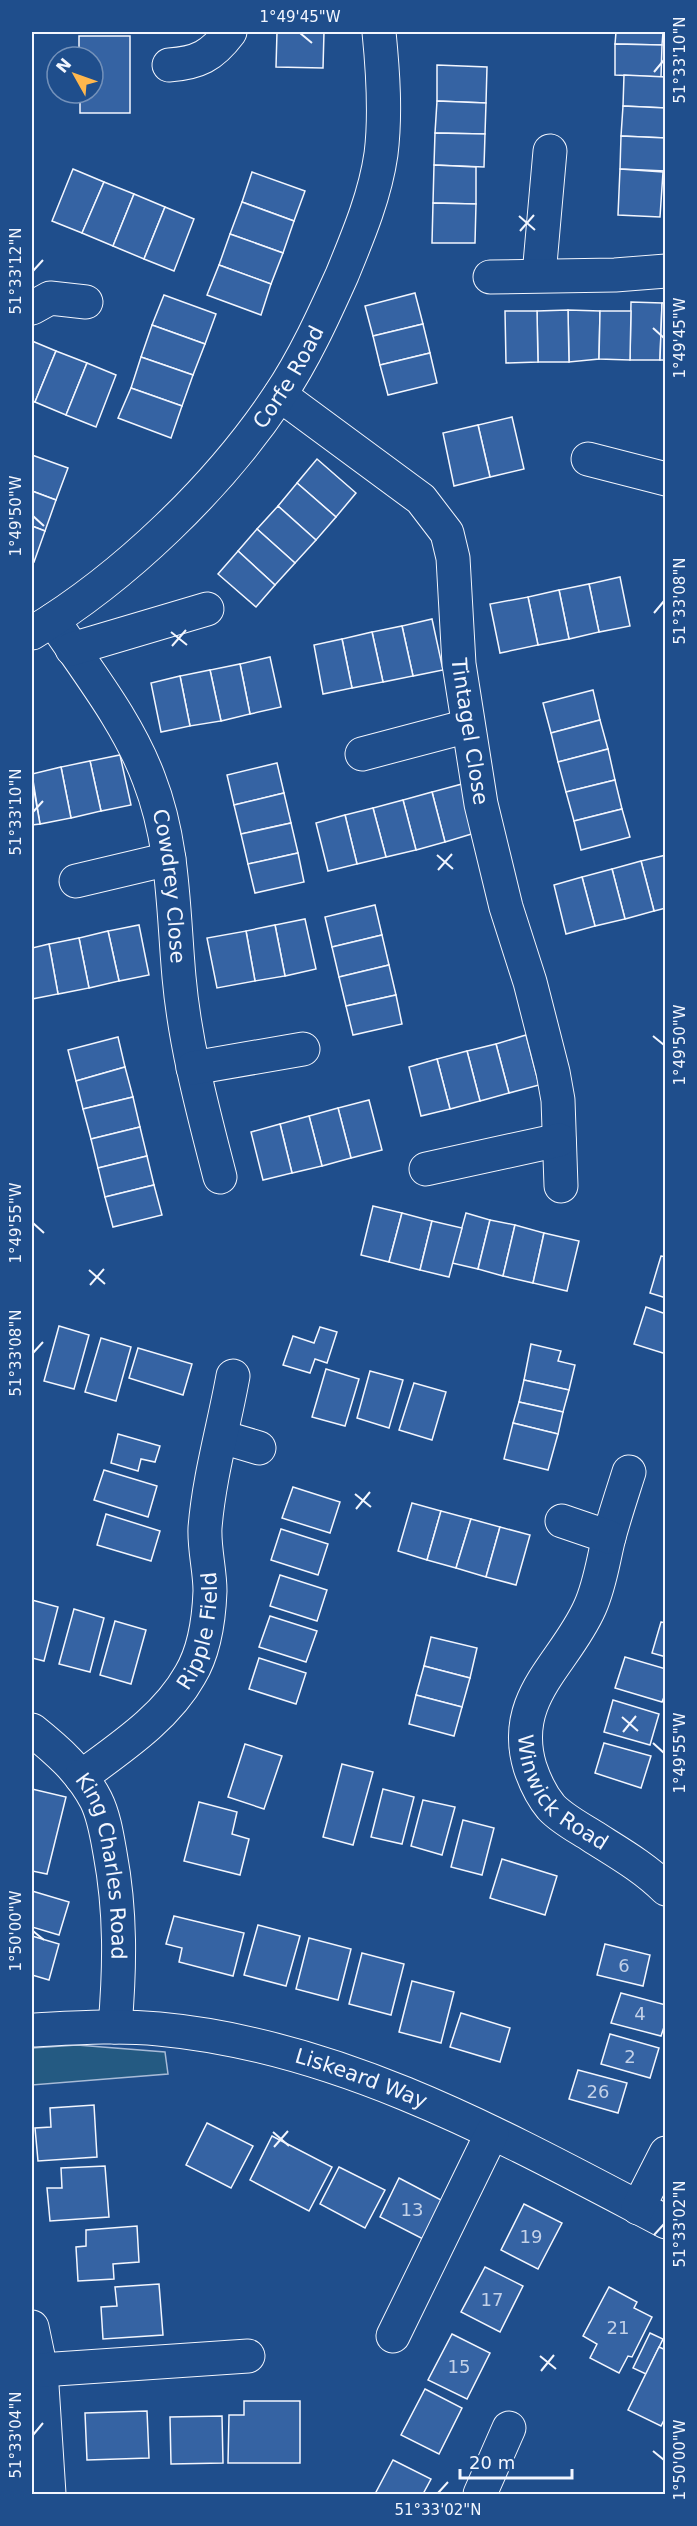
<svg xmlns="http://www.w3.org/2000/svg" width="697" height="2526" viewBox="0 0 697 2526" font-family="'DejaVu Sans',sans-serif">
	<rect width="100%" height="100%" fill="#1f4e8c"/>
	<polygon fill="#245a82" stroke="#a8bbd7" stroke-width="1.5" points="77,2045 165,2052 168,2074 32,2085 32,2048"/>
	<g fill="#3563a3" stroke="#f2f6ff" stroke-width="1.5">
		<polygon points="277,32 324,32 323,68 276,67"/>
		<polygon points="616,32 663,32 662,45 615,44"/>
		<polygon points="79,36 130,36 130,113 80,113 80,93 93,93 93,57 79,57"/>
		<polygon points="615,44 662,45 661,77 615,75"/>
		<polygon points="437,65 487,67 486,103 437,101"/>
		<polygon points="624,75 666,77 666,108 623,106"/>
		<polygon points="437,101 486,103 485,134 435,133"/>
		<polygon points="623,106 666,108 666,138 621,136"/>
		<polygon points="435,133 485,134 484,167 434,165"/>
		<polygon points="621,136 666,138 666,171 620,169"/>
		<polygon points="434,165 476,167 476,204 433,203"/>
		<polygon points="73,169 104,182 82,233 52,221"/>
		<polygon points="620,169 663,172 660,217 618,215"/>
		<polygon points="252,172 305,191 294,221 242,202"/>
		<polygon points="104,182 134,194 113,246 82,233"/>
		<polygon points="134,194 165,207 144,259 113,246"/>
		<polygon points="242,202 294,221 283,253 230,234"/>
		<polygon points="433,203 476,204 475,243 432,243"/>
		<polygon points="165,207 194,219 174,271 144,259"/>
		<polygon points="230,234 283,253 271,284 219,265"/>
		<polygon points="219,265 271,284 261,315 207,295"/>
		<polygon points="415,293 423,324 373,336 365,306"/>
		<polygon points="164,295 216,314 205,344 152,325"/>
		<polygon points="631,302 662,303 660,360 630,360"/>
		<polygon points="662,303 666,303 666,360 660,360"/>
		<polygon points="568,310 600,311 599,359 569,362"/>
		<polygon points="568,310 569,362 538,362 537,311"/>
		<polygon points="505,311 537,311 538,362 506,363"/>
		<polygon points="600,311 631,311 630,360 599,359"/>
		<polygon points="423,324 430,353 380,365 373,336"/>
		<polygon points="152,325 205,344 193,375 141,357"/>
		<polygon points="32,341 56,351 35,402 32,401"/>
		<polygon points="56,351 87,363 66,415 35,402"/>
		<polygon points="430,353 437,383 388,395 380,365"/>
		<polygon points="141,357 193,375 182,406 131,388"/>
		<polygon points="87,363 116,375 96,427 66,415"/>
		<polygon points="131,388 182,406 171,438 118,418"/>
		<polygon points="512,417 524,469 490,477 478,425"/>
		<polygon points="478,425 490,477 454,486 443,433"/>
		<polygon points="32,455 68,468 56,500 32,491"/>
		<polygon points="317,459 356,493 336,517 297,483"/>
		<polygon points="297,483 336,517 316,540 278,506"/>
		<polygon points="32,491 56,500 45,531 32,526"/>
		<polygon points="278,506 316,540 295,563 257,529"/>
		<polygon points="32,526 45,531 34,562 32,561"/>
		<polygon points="257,529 295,563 275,585 238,551"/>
		<polygon points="238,551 275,585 256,607 218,574"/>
		<polygon points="620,577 630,626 599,632 589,584"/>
		<polygon points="589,584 599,632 569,639 559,590"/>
		<polygon points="559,590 569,639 538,645 528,597"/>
		<polygon points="528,597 538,645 500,653 490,604"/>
		<polygon points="432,619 443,670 413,676 402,626"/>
		<polygon points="402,626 413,676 383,682 372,632"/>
		<polygon points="372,632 383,682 352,688 342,639"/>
		<polygon points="342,639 352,688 323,694 314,645"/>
		<polygon points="270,657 281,707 250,714 240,664"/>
		<polygon points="240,664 250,714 221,721 210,670"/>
		<polygon points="210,670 221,721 190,726 180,676"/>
		<polygon points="180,676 190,726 161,732 151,683"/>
		<polygon points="593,690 600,720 551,733 543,703"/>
		<polygon points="600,720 608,749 558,762 551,733"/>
		<polygon points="608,749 615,780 566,792 558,762"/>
		<polygon points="120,755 131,805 101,811 90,761"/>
		<polygon points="90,761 101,811 71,818 61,767"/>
		<polygon points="277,763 284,793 234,805 227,775"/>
		<polygon points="61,767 71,818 40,824 32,774"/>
		<polygon points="32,779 40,824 32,825"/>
		<polygon points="615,780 622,809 574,821 566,792"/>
		<polygon points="462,784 475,833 445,842 432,792"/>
		<polygon points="432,792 445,842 416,850 403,800"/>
		<polygon points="284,793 291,823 241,834 234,805"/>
		<polygon points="403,800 416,850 386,857 373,808"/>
		<polygon points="373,808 386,857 357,864 345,815"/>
		<polygon points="622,809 630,837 581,850 574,821"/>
		<polygon points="345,815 357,864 328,871 316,823"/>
		<polygon points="291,823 298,853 248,864 241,834"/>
		<polygon points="298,853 304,882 255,893 248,864"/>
		<polygon points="666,855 666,908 654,911 641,861"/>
		<polygon points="641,861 654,911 625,919 612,869"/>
		<polygon points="612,869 625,919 595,926 582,877"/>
		<polygon points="582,877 595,926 566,934 554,885"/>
		<polygon points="375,905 382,935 332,947 325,917"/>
		<polygon points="305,919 316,969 285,976 275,925"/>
		<polygon points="139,925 149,975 119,981 108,931"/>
		<polygon points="275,925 285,976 255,981 246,931"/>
		<polygon points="108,931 119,981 89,988 79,938"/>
		<polygon points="246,931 255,981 217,988 207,938"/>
		<polygon points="382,935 389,965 339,977 332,947"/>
		<polygon points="79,938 89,988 58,994 49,944"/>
		<polygon points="49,944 58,994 32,999 32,948"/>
		<polygon points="389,965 396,995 346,1006 339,977"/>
		<polygon points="396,995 402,1024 353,1035 346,1006"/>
		<polygon points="526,1035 539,1085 509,1093 496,1044"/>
		<polygon points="118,1037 125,1067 76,1081 68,1050"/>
		<polygon points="496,1044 509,1093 480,1101 467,1051"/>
		<polygon points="467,1051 480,1101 450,1109 437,1059"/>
		<polygon points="437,1059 450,1109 421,1116 409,1067"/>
		<polygon points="125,1067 133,1097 83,1109 76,1081"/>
		<polygon points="133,1097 140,1127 91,1139 83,1109"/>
		<polygon points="369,1100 382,1150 351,1158 338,1108"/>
		<polygon points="338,1108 351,1158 322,1166 309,1116"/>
		<polygon points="309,1116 322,1166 292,1173 280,1124"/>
		<polygon points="280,1124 292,1173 263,1180 251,1132"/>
		<polygon points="140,1127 147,1156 98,1168 91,1139"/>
		<polygon points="147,1156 154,1185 105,1197 98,1168"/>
		<polygon points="154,1185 162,1215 113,1227 105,1197"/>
		<polygon points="373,1206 402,1213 389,1262 361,1255"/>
		<polygon points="402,1213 432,1221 420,1270 389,1262"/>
		<polygon points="466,1213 490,1220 478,1269 452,1263"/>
		<polygon points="490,1220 515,1225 503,1276 478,1269"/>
		<polygon points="432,1221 462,1228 449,1277 420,1270"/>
		<polygon points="515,1225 544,1233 533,1283 503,1276"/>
		<polygon points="544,1233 579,1241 567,1291 533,1283"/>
		<polygon points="661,1256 666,1257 666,1298 650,1293"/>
		<polygon points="646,1307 666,1314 666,1354 634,1344"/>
		<polygon points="59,1326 89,1335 74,1389 44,1381"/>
		<polygon points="320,1327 337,1332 327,1363 315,1359 310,1373 283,1365 293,1336 314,1343"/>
		<polygon points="101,1338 131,1347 116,1401 85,1392"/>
		<polygon points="531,1344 561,1351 558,1361 575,1365 569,1390 524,1380"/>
		<polygon points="138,1348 192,1364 183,1395 129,1378"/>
		<polygon points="326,1369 359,1379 345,1426 312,1417"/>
		<polygon points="370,1371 403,1380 389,1428 357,1418"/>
		<polygon points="524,1380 569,1390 563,1412 519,1402"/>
		<polygon points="414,1383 446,1392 432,1440 399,1430"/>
		<polygon points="519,1402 563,1412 558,1434 513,1423"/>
		<polygon points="513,1423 558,1434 548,1470 504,1459"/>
		<polygon points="118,1434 160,1446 155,1462 141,1459 138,1471 111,1463"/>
		<polygon points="104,1470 157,1486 148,1517 94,1500"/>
		<polygon points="293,1487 340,1502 330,1533 282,1518"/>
		<polygon points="412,1503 441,1511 427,1560 398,1551"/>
		<polygon points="441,1511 471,1519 456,1568 427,1560"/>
		<polygon points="106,1514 160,1531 151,1561 97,1545"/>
		<polygon points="471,1519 500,1527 486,1577 456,1568"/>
		<polygon points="500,1527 530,1535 516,1585 486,1577"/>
		<polygon points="281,1529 328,1544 318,1575 271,1560"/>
		<polygon points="280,1575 327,1590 317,1621 270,1606"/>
		<polygon points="32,1600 58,1607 44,1661 32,1658"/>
		<polygon points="74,1609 104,1618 90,1672 59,1664"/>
		<polygon points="270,1616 317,1631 306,1662 259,1647"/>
		<polygon points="115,1621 146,1630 131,1684 100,1675"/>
		<polygon points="661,1622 666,1623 666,1657 652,1653"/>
		<polygon points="431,1637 477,1648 470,1678 424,1666"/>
		<polygon points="625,1657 666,1669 666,1692 662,1702 615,1688"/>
		<polygon points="259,1658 306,1673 296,1704 249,1689"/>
		<polygon points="424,1666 470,1678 462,1707 416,1695"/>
		<polygon points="416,1695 462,1707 454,1736 409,1724"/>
		<polygon points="613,1700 659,1714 650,1745 604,1732"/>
		<polygon points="604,1743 651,1756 641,1788 595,1773"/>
		<polygon points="245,1744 282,1756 264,1809 228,1797"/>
		<polygon points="342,1764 373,1772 353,1845 323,1837"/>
		<polygon points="32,1789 66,1797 47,1874 32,1871"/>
		<polygon points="383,1789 414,1797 402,1844 371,1837"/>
		<polygon points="423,1800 455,1807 442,1855 411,1846"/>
		<polygon points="199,1802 237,1812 232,1834 249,1839 240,1875 184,1861"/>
		<polygon points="463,1820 494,1828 482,1875 451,1867"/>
		<polygon points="502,1859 557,1876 545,1915 490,1898"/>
		<polygon points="32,1891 69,1902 59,1935 32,1927"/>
		<polygon points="174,1916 244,1933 233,1976 179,1962 182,1948 166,1944"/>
		<polygon points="258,1925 300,1936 286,1986 244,1975"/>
		<polygon points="32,1936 59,1944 49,1980 32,1975"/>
		<polygon points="309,1938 351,1949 338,2000 296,1989"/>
		<polygon points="605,1944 650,1955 643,1986 597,1975"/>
		<polygon points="362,1953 404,1964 391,2015 349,2004"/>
		<polygon points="412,1981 454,1992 441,2043 399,2032"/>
		<polygon points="621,1993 666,2005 666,2021 661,2036 611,2023"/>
		<polygon points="461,2013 510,2028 500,2062 450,2047"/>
		<polygon points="610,2034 659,2048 650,2078 601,2064"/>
		<polygon points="578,2070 627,2083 618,2113 569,2099"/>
		<polygon points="94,2105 97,2157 38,2161 35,2128 51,2127 50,2108"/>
		<polygon points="207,2123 253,2146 231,2188 186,2165"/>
		<polygon points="272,2136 332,2167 309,2211 250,2180"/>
		<polygon points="105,2166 109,2217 50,2221 47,2188 62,2188 61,2168"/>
		<polygon points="339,2167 385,2190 365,2228 320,2204"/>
		<polygon points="399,2178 445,2202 425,2240 380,2217"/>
		<polygon points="524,2204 562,2223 538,2269 501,2250"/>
		<polygon points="137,2226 139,2262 113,2264 114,2279 78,2281 76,2247 86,2246 86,2230"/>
		<polygon points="485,2267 523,2286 500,2332 461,2312"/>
		<polygon points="159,2284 163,2335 103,2339 101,2307 117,2306 115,2287"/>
		<polygon points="609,2287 637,2302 634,2308 652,2317 632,2357 628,2356 619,2373 590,2358 597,2344 583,2336"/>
		<polygon points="650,2333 663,2339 646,2374 633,2368"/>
		<polygon points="452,2334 490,2353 467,2399 428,2380"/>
		<polygon points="659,2347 666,2350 666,2416 661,2426 628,2410"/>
		<polygon points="425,2389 462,2408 439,2454 401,2435"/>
		<polygon points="244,2401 300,2401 300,2463 228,2463 229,2415 244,2415"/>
		<polygon points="147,2411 149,2458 87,2460 85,2413"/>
		<polygon points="222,2416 223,2463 171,2464 170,2417"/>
		<polygon points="393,2460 431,2479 423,2494 375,2494"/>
	</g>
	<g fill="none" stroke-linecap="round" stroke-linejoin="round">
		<defs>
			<g id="minor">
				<path d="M169 65C198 63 212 56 230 32"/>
				<polyline points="539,275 550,151"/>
				<polyline points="490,277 615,275 666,271"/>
				<polyline points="32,308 50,298 86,302"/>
				<path id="s1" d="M280 395 421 499 447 533 453 558 459 664 481 804 506 907 530 982 553 1072 558 1100 561 1186"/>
				<polyline points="588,459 666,479"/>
				<path id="s2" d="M53 620C87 671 128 722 149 779 174 843 173 910 179 977 185 1045 203 1111 220 1177"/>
				<path id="s3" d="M32 633C125 577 219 486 279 396 304 359 324 315 342 275 358 236 375 196 381 154 386 114 383 72 379 32"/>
				<polyline points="72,649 207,609"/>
				<polyline points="362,754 468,726"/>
				<polyline points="76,881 169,859"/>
				<polyline points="193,1068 303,1049"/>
				<polyline points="426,1169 559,1140"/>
				<polyline points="222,1437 259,1448"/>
				<path id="s4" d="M629 1472C622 1494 615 1515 609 1537 603 1561 600 1585 590 1607 565 1664 509 1697 530 1767 535 1782 541 1795 551 1807 562 1819 578 1827 592 1836 617 1852 644 1867 666 1889"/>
				<polyline points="562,1521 609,1537"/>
				<path id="s5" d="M32 1730C57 1750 81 1771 96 1800 104 1816 107 1836 110 1853 121 1912 120 1967 115 2027"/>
				<path id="s6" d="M81 1777C120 1748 166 1718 190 1675 204 1652 209 1618 210 1591 210 1570 204 1549 205 1528 209 1477 224 1426 233 1376"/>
				<path id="s7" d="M32 2030C74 2028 116 2025 159 2029 342 2046 506 2138 666 2222"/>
				<polyline points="638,2208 666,2153"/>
				<polyline points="32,2327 41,2370 49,2494"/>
				<polyline points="393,2336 492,2133"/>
				<polyline points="41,2370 248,2356"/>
				<polyline points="480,2494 509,2428"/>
			</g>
		</defs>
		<use href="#minor" stroke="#f2f6ff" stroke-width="35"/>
		<use href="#minor" stroke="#1f4e8c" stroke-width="33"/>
	</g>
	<path fill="none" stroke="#f2f6ff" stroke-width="2" d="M300 33 312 43M654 72 664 60M519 216 535 230M520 231 534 215M33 271 43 260M653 328 664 338M33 516 44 526M654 613 664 601M171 632 187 645M172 646 186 630M33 812 43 801M437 855 453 869M438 870 452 854M653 1036 664 1045M33 1223 44 1233M89 1270 105 1284M90 1285 104 1269M33 1353 43 1342M355 1494 371 1507M356 1509 370 1492M622 1717 638 1731M623 1732 636 1716M653 1743 664 1753M33 1931 44 1940M273 2132 289 2146M274 2147 288 2131M654 2235 664 2224M540 2356 556 2369M541 2371 554 2355M33 2435 43 2423M653 2451 664 2460M438 2493 448 2482"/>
	<g text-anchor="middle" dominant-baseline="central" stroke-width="4.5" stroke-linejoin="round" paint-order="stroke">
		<g font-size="18" fill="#c3d1e8">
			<text x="624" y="1965">6</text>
			<text x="640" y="2013">4</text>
			<text x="630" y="2056">2</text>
			<text x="598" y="2091">26</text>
			<text x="412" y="2209">13</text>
			<text x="531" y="2236">19</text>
			<text x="492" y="2299">17</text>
			<text x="618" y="2327">21</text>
			<text x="459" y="2366">15</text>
		</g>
		<g font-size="21" fill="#f2f6ff" stroke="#1f4e8c">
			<text stroke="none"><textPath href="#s3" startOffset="366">Corfe Road</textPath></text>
			<text stroke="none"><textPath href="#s1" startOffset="418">Tintagel Close</textPath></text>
			<text stroke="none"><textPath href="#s2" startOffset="296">Cowdrey Close</textPath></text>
			<text stroke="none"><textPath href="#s6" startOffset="196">Ripple Field</textPath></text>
			<text stroke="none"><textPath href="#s4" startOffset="358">Winwick Road</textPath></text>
			<text stroke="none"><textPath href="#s5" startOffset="162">King Charles Road</textPath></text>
			<text stroke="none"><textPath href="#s7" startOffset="336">Liskeard Way</textPath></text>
		</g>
	</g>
	<rect width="697" height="2526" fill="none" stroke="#1f4e8c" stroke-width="66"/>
	<g transform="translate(75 75) rotate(310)"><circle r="28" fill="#1f4e8c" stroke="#7391ba" stroke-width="1.5"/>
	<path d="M0-4.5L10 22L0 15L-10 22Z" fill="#ffb74d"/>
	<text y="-9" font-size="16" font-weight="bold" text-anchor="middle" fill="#f2f6ff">N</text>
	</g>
	<path d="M460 2469v9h112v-9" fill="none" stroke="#f2f6ff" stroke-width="3"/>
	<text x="469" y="2469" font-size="18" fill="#f2f6ff" stroke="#1f4e8c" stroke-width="4.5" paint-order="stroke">20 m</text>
	<rect x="33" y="33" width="631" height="2460" fill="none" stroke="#f2f6ff" stroke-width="2"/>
	<g font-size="15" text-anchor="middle" fill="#f2f6ff">
		<text x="300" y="22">1°49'45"W</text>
		<text transform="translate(680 60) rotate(-90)" y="5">51°33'10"N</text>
		<text transform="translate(16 271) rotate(-90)" y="5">51°33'12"N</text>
		<text transform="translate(680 338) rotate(-90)" y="5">1°49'45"W</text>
		<text transform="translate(16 516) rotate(-90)" y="5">1°49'50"W</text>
		<text transform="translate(680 601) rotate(-90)" y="5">51°33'08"N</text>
		<text transform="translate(16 812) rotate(-90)" y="5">51°33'10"N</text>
		<text transform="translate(680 1045) rotate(-90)" y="5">1°49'50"W</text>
		<text transform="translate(16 1223) rotate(-90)" y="5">1°49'55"W</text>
		<text transform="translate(16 1353) rotate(-90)" y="5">51°33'08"N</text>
		<text transform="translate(680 1753) rotate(-90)" y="5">1°49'55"W</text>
		<text transform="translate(16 1931) rotate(-90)" y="5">1°50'00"W</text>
		<text transform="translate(680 2224) rotate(-90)" y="5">51°33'02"N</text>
		<text transform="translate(16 2435) rotate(-90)" y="5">51°33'04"N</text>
		<text transform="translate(680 2460) rotate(-90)" y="5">1°50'00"W</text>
		<text x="438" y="2515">51°33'02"N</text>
	</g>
</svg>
